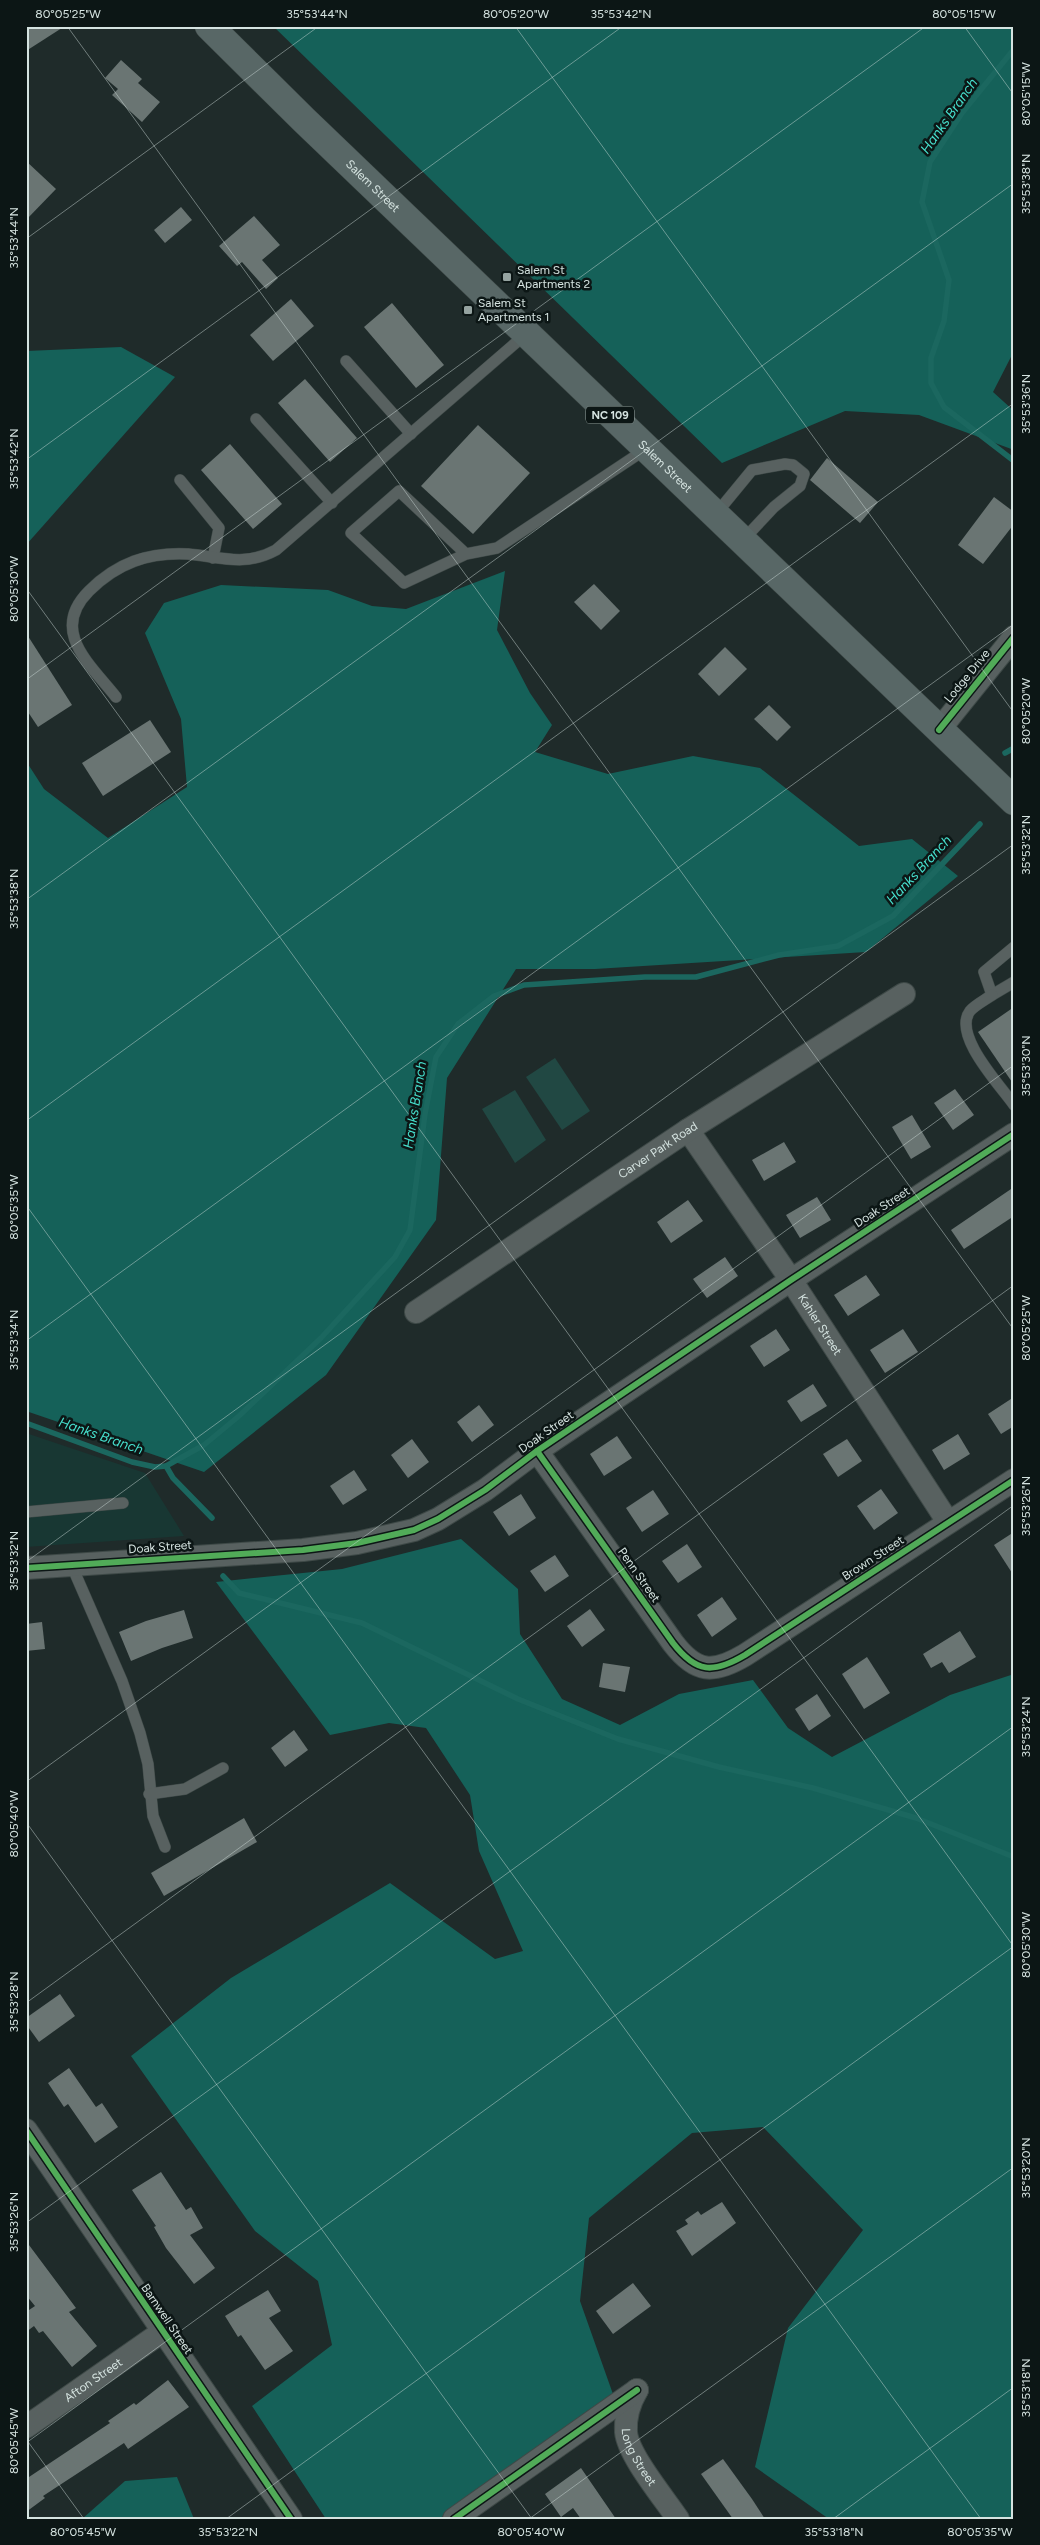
<svg xmlns="http://www.w3.org/2000/svg" width="1040" height="2545" viewBox="0 0 1040 2545" font-family="Figtree,sans-serif">
	<rect width="100%" height="100%" fill="#1f2b2a"/>
	<polygon fill="#183733" points="26,1433 145,1473 184,1536 26,1547"/>
	<g fill="#214843">
		<polygon points="555,1058 590,1111 562,1130 526,1077"/>
		<polygon points="515,1090 546,1140 515,1163 482,1109"/>
	</g>
	<g fill="#156159">
		<polygon points="273,26 1014,26 1014,351 993,392 1014,411 1014,450 919,415 845,411 722,463"/>
		<polygon points="121,347 175,377 26,545 26,351"/>
		<polygon points="505,571 497,630 530,693 552,725 535,752 608,774 693,756 760,768 859,846 912,839 958,876 866,952 595,969 516,969 447,1078 436,1220 326,1375 204,1472 26,1411 26,761 44,789 108,838 187,787 181,719 145,633 164,603 221,585 328,590 372,606 406,609"/>
		<polygon points="461,1539 518,1589 520,1634 562,1699 620,1725 679,1694 753,1680 788,1728 832,1757 950,1695 1014,1674 1014,2519 829,2519 755,2467 788,2328 863,2230 763,2127 692,2133 589,2218 580,2301 614,2397 439,2519 326,2519 252,2406 332,2345 318,2281 255,2231 131,2056 231,1978 390,1883 495,1959 523,1951 479,1851 470,1795 426,1728 389,1723 330,1735 216,1582 342,1569"/>
		<polygon points="177,2477 194,2519 82,2519 125,2481"/>
	</g>
	<g fill="none" stroke-linecap="round" stroke-linejoin="round">
		<g stroke="#1b675f" stroke-width="5.5">
			<polyline points="1014,49 962,113 930,162 922,202 949,280 944,321 931,358 931,383 944,407 1014,461"/>
			<polyline points="1005,753 1014,748"/>
			<polyline points="26,1423 132,1462 155,1467 166,1466 204,1445 239,1416 321,1338 395,1257 410,1230 425,1114 436,1057 458,1024 494,996 524,985 645,977 696,977 779,955 838,946 893,916 980,824"/>
			<polyline points="166,1466 173,1478 212,1518"/>
			<polyline points="223,1576 239,1593 362,1623 518,1699 618,1739 719,1767 813,1788 916,1818 1014,1857"/>
		</g>
	</g>
	<g fill="#6a7573">
		<polygon points="26,26 65,26 26,51"/>
		<polygon points="121,60 142,79 138,83 160,102 142,122 112,95 118,89 105,78"/>
		<polygon points="26,161 56,189 26,220"/>
		<polygon points="181,207 192,220 165,243 154,230"/>
		<polygon points="254,216 280,245 262,260 278,278 266,289 242,262 237,266 219,246"/>
		<polygon points="291,299 314,326 273,361 250,335"/>
		<polygon points="392,303 444,365 416,388 364,327"/>
		<polygon points="305,379 357,438 330,462 278,403"/>
		<polygon points="478,425 530,473 473,534 421,486"/>
		<polygon points="230,444 282,504 253,529 201,470"/>
		<polygon points="827,458 878,502 860,523 810,480"/>
		<polygon points="994,497 1014,512 1014,524 983,564 958,545"/>
		<polygon points="594,584 620,611 601,630 574,602"/>
		<polygon points="26,633 72,705 38,727 26,709"/>
		<polygon points="725,647 747,669 719,696 698,674"/>
		<polygon points="769,705 791,727 777,741 754,719"/>
		<polygon points="150,720 171,752 103,796 82,763"/>
		<polygon points="1014,1007 1014,1085 978,1032"/>
		<polygon points="955,1089 974,1115 953,1130 934,1103"/>
		<polygon points="912,1115 931,1147 911,1159 892,1127"/>
		<polygon points="784,1142 796,1162 764,1181 752,1160"/>
		<polygon points="1014,1187 1014,1216 964,1249 951,1230"/>
		<polygon points="817,1197 831,1220 800,1238 786,1215"/>
		<polygon points="688,1200 703,1221 671,1243 657,1222"/>
		<polygon points="725,1257 738,1276 707,1298 693,1279"/>
		<polygon points="866,1275 880,1295 848,1316 834,1295"/>
		<polygon points="776,1329 790,1350 764,1367 750,1346"/>
		<polygon points="903,1329 918,1352 885,1373 870,1350"/>
		<polygon points="813,1384 827,1406 801,1422 787,1401"/>
		<polygon points="1014,1397 1014,1426 1001,1434 988,1414"/>
		<polygon points="479,1405 494,1425 472,1442 457,1422"/>
		<polygon points="958,1434 970,1454 944,1470 932,1450"/>
		<polygon points="617,1436 632,1458 604,1476 590,1454"/>
		<polygon points="412,1439 429,1462 408,1478 391,1455"/>
		<polygon points="847,1439 862,1461 838,1477 823,1454"/>
		<polygon points="354,1470 367,1490 343,1505 330,1486"/>
		<polygon points="881,1489 898,1513 874,1530 857,1506"/>
		<polygon points="653,1490 669,1514 642,1532 626,1508"/>
		<polygon points="521,1494 536,1518 509,1536 493,1512"/>
		<polygon points="1014,1532 1014,1576 994,1545"/>
		<polygon points="687,1544 702,1567 678,1583 662,1561"/>
		<polygon points="555,1555 569,1576 545,1592 530,1571"/>
		<polygon points="722,1597 737,1619 712,1637 697,1615"/>
		<polygon points="590,1609 605,1630 582,1647 567,1626"/>
		<polygon points="184,1610 193,1638 162,1648 131,1661 119,1632 146,1621"/>
		<polygon points="42,1622 45,1649 26,1651 26,1624"/>
		<polygon points="960,1631 976,1657 949,1673 942,1662 931,1668 923,1654"/>
		<polygon points="867,1657 890,1693 864,1709 842,1674"/>
		<polygon points="603,1663 630,1667 625,1692 599,1687"/>
		<polygon points="817,1694 831,1716 809,1731 795,1709"/>
		<polygon points="294,1730 308,1750 285,1767 271,1748"/>
		<polygon points="244,1818 257,1842 164,1896 151,1873"/>
		<polygon points="60,1994 75,2016 39,2042 26,2024 26,2018"/>
		<polygon points="69,2068 96,2107 102,2103 118,2127 95,2143 68,2104 64,2107 48,2083"/>
		<polygon points="161,2172 186,2210 191,2207 203,2228 190,2235 215,2268 194,2284 166,2248 154,2227 156,2226 132,2190"/>
		<polygon points="722,2202 736,2223 692,2256 676,2231 688,2224 685,2220 698,2211 701,2215"/>
		<polygon points="26,2241 76,2308 69,2312 97,2346 72,2367 43,2331 39,2333 34,2326 26,2332 26,2312 35,2306 26,2295"/>
		<polygon points="633,2283 651,2306 613,2334 596,2311"/>
		<polygon points="268,2290 281,2311 269,2318 293,2351 265,2370 241,2335 238,2337 225,2316"/>
		<polygon points="168,2380 189,2407 128,2449 124,2443 43,2496 45,2498 26,2512 26,2473 29,2477 110,2423 108,2421 134,2403 136,2405"/>
		<polygon points="723,2459 752,2499 765,2519 733,2519 701,2474"/>
		<polygon points="581,2468 616,2519 581,2519 573,2508 561,2517 545,2494"/>
	</g>
	<g fill="none" stroke-linecap="round" stroke-linejoin="round">
		<defs>
			<g id="lane">
				<polyline points="346,361 411,434"/>
				<polyline points="256,419 332,503"/>
				<polyline points="180,480 219,528 213,558"/>
				<polyline points="715,515 752,470 785,464 793,465 804,474 800,486 774,507 742,541"/>
				<polyline points="466,554 404,583 351,533 399,491 466,554 497,548 646,449"/>
				<path d="M116 697C90 664 49 631 89 591 117 563 148 552 188 554 221 557 245 567 276 550L526 334"/>
				<polyline points="1014,947 984,972 992,995 1014,982"/>
				<path d="M992 995C985 1000 975 1005 970 1011 952 1035 1000 1085 1014 1105"/>
				<polyline points="26,1512 123,1503"/>
				<polyline points="71,1564 122,1681 140,1733 148,1764 153,1816 165,1847"/>
				<polyline points="149,1794 185,1789 223,1768"/>
			</g>
			<g id="street">
				<polyline points="939,730 1014,637"/>
				<path id="s1" d="M688 1130 791 1280 948 1522"/>
				<path id="s2" d="M416 1312 688 1130 904 994"/>
				<path d="M537 1451 673 1643C696 1673 713 1674 745 1655L1014 1480"/>
				<polyline points="26,1568 303,1550 357,1543 414,1530 438,1519 485,1490 537,1451 791,1280 1014,1134"/>
				<polyline points="26,2130 291,2519"/>
				<path id="s3" d="M637 2390C630 2402 625 2417 626 2432 628 2455 664 2498 678 2519"/>
				<path id="s4" d="M26 2427 162 2332"/>
				<polyline points="454,2519 637,2390"/>
			</g>
			<g id="primary">
				<path id="s5" d="M209 26 304 120 1014 801"/>
			</g>
		</defs>
		<use href="#lane" stroke="#3e4947" stroke-width="12"/>
		<use href="#street" stroke="#3e4947" stroke-width="24"/>
		<use href="#primary" stroke="#3e4947" stroke-width="29"/>
		<use href="#lane" stroke="#586160" stroke-width="11"/>
		<use href="#street" stroke="#586160" stroke-width="22"/>
		<use href="#primary" stroke="#586766" stroke-width="28"/>
		<defs>
			<g id="cycleway">
				<polyline points="939,730 1014,637"/>
				<path d="M537 1451 673 1643C696 1673 713 1674 745 1655L1014 1480"/>
				<polyline points="26,1568 303,1550 357,1543 414,1530 438,1519 485,1490 537,1451 791,1280 1014,1134"/>
				<polyline points="26,2130 291,2519"/>
				<polyline points="454,2519 637,2390"/>
			</g>
		</defs>
		<use href="#cycleway" stroke="#0c1615" stroke-width="9"/>
		<use href="#cycleway" stroke="#51ab58" stroke-width="6"/>
	</g>
	<path fill="none" stroke="#d5e3e0" stroke-width="1" stroke-opacity="0.45" d="M67 26 1014 1330M515 26 1014 713M964 26 1014 95M26 239 319 26M26 460 623 26M26 588 1014 1947M26 680 926 26M26 900 1014 183M26 1121 1014 403M26 1205 981 2519M26 1341 1014 624M26 1562 1014 844M26 1782 1014 1065M26 1822 532 2519M26 2003 1014 1285M26 2223 1014 1505M26 2439 84 2519M26 2443 1014 1726M226 2519 1014 1946M529 2519 1014 2167M833 2519 1014 2387"/>
	<g fill="#95a3a0" stroke="#0c1615" stroke-width="2">
		<rect x="502" y="272" width="10" height="10" rx="2.5"/>
		<rect x="463" y="305" width="10" height="10" rx="2.5"/>
	</g>
	<g text-anchor="middle" dominant-baseline="central" stroke-width="5" stroke-linejoin="round" paint-order="stroke">
		<rect fill="#0c1615" stroke="#99a6a3" stroke-width="1" x="586" y="406.5" width="48" height="17" rx="4"/>
		<g font-size="11" font-weight="bold" fill="#d5e3e0">
			<text x="610" y="415">NC 109</text>
		</g>
		<g font-size="12" fill="#d5e3e0" stroke="#0c1615">
			<text stroke="none"><textPath href="#s5" startOffset="229">Salem Street</textPath></text>
			<text stroke="none"><textPath href="#s5" startOffset="634">Salem Street</textPath></text>
			<text transform="translate(967 676) rotate(-51)">Lodge Drive</text>
			<text stroke="none"><textPath href="#s2" startOffset="291">Carver Park Road</textPath></text>
			<text transform="translate(882 1207) rotate(-33)">Doak Street</text>
			<text stroke="none"><textPath href="#s1" startOffset="235">Kahler Street</textPath></text>
			<text transform="translate(546 1432) rotate(-35)">Doak Street</text>
			<text transform="translate(160 1547) rotate(-4)">Doak Street</text>
			<text transform="translate(873 1558) rotate(-33)">Brown Street</text>
			<text transform="translate(639 1575) rotate(55)">Penn Street</text>
			<text transform="translate(167 2319) rotate(56)">Barnwell Street</text>
			<text stroke="none"><textPath href="#s4" startOffset="82">Afton Street</textPath></text>
			<text stroke="none"><textPath href="#s3" startOffset="72">Long Street</textPath></text>
		</g>
		<g font-size="12" fill="#d5e3e0" stroke="#0c1615" text-anchor="start">
			<text x="517" y="270">Salem St<tspan x="517" dy="14">Apartments 2</tspan></text>
			<text x="478" y="303">Salem St<tspan x="478" dy="14">Apartments 1</tspan></text>
		</g>
		<g font-size="14" font-style="italic" fill="#46decc" stroke="#0c1615">
			<text transform="translate(949 116) rotate(-55)">Hanks Branch</text>
			<text transform="translate(919 870) rotate(-47)">Hanks Branch</text>
			<text transform="translate(415 1105) rotate(-81)">Hanks Branch</text>
			<text transform="translate(101 1436) rotate(19)">Hanks Branch</text>
		</g>
	</g>
	<rect width="1040" height="2545" fill="none" stroke="#0c1615" stroke-width="55"/>
	<rect x="28" y="28" width="984" height="2490" fill="none" stroke="#d5e3e0" stroke-width="2"/>
	<g font-size="12" text-anchor="middle" fill="#d5e3e0">
		<text x="68" y="18">80°05'25"W</text>
		<text x="317" y="18">35°53'44"N</text>
		<text x="516" y="18">80°05'20"W</text>
		<text x="621" y="18">35°53'42"N</text>
		<text x="964" y="18">80°05'15"W</text>
		<text transform="translate(1026 94) rotate(-90)" y="4">80°05'15"W</text>
		<text transform="translate(1026 184) rotate(-90)" y="4">35°53'38"N</text>
		<text transform="translate(14 238) rotate(-90)" y="4">35°53'44"N</text>
		<text transform="translate(1026 404) rotate(-90)" y="4">35°53'36"N</text>
		<text transform="translate(14 459) rotate(-90)" y="4">35°53'42"N</text>
		<text transform="translate(14 589) rotate(-90)" y="4">80°05'30"W</text>
		<text transform="translate(1026 711) rotate(-90)" y="4">80°05'20"W</text>
		<text transform="translate(1026 845) rotate(-90)" y="4">35°53'32"N</text>
		<text transform="translate(14 899) rotate(-90)" y="4">35°53'38"N</text>
		<text transform="translate(1026 1066) rotate(-90)" y="4">35°53'30"N</text>
		<text transform="translate(14 1207) rotate(-90)" y="4">80°05'35"W</text>
		<text transform="translate(1026 1328) rotate(-90)" y="4">80°05'25"W</text>
		<text transform="translate(14 1340) rotate(-90)" y="4">35°53'34"N</text>
		<text transform="translate(1026 1506) rotate(-90)" y="4">35°53'26"N</text>
		<text transform="translate(14 1561) rotate(-90)" y="4">35°53'32"N</text>
		<text transform="translate(1026 1727) rotate(-90)" y="4">35°53'24"N</text>
		<text transform="translate(14 1824) rotate(-90)" y="4">80°05'40"W</text>
		<text transform="translate(1026 1945) rotate(-90)" y="4">80°05'30"W</text>
		<text transform="translate(14 2002) rotate(-90)" y="4">35°53'28"N</text>
		<text transform="translate(1026 2168) rotate(-90)" y="4">35°53'20"N</text>
		<text transform="translate(14 2222) rotate(-90)" y="4">35°53'26"N</text>
		<text transform="translate(1026 2388) rotate(-90)" y="4">35°53'18"N</text>
		<text transform="translate(14 2441) rotate(-90)" y="4">80°05'45"W</text>
		<text x="83" y="2536">80°05'45"W</text>
		<text x="228" y="2536">35°53'22"N</text>
		<text x="531" y="2536">80°05'40"W</text>
		<text x="834" y="2536">35°53'18"N</text>
		<text x="980" y="2536">80°05'35"W</text>
	</g>
</svg>
